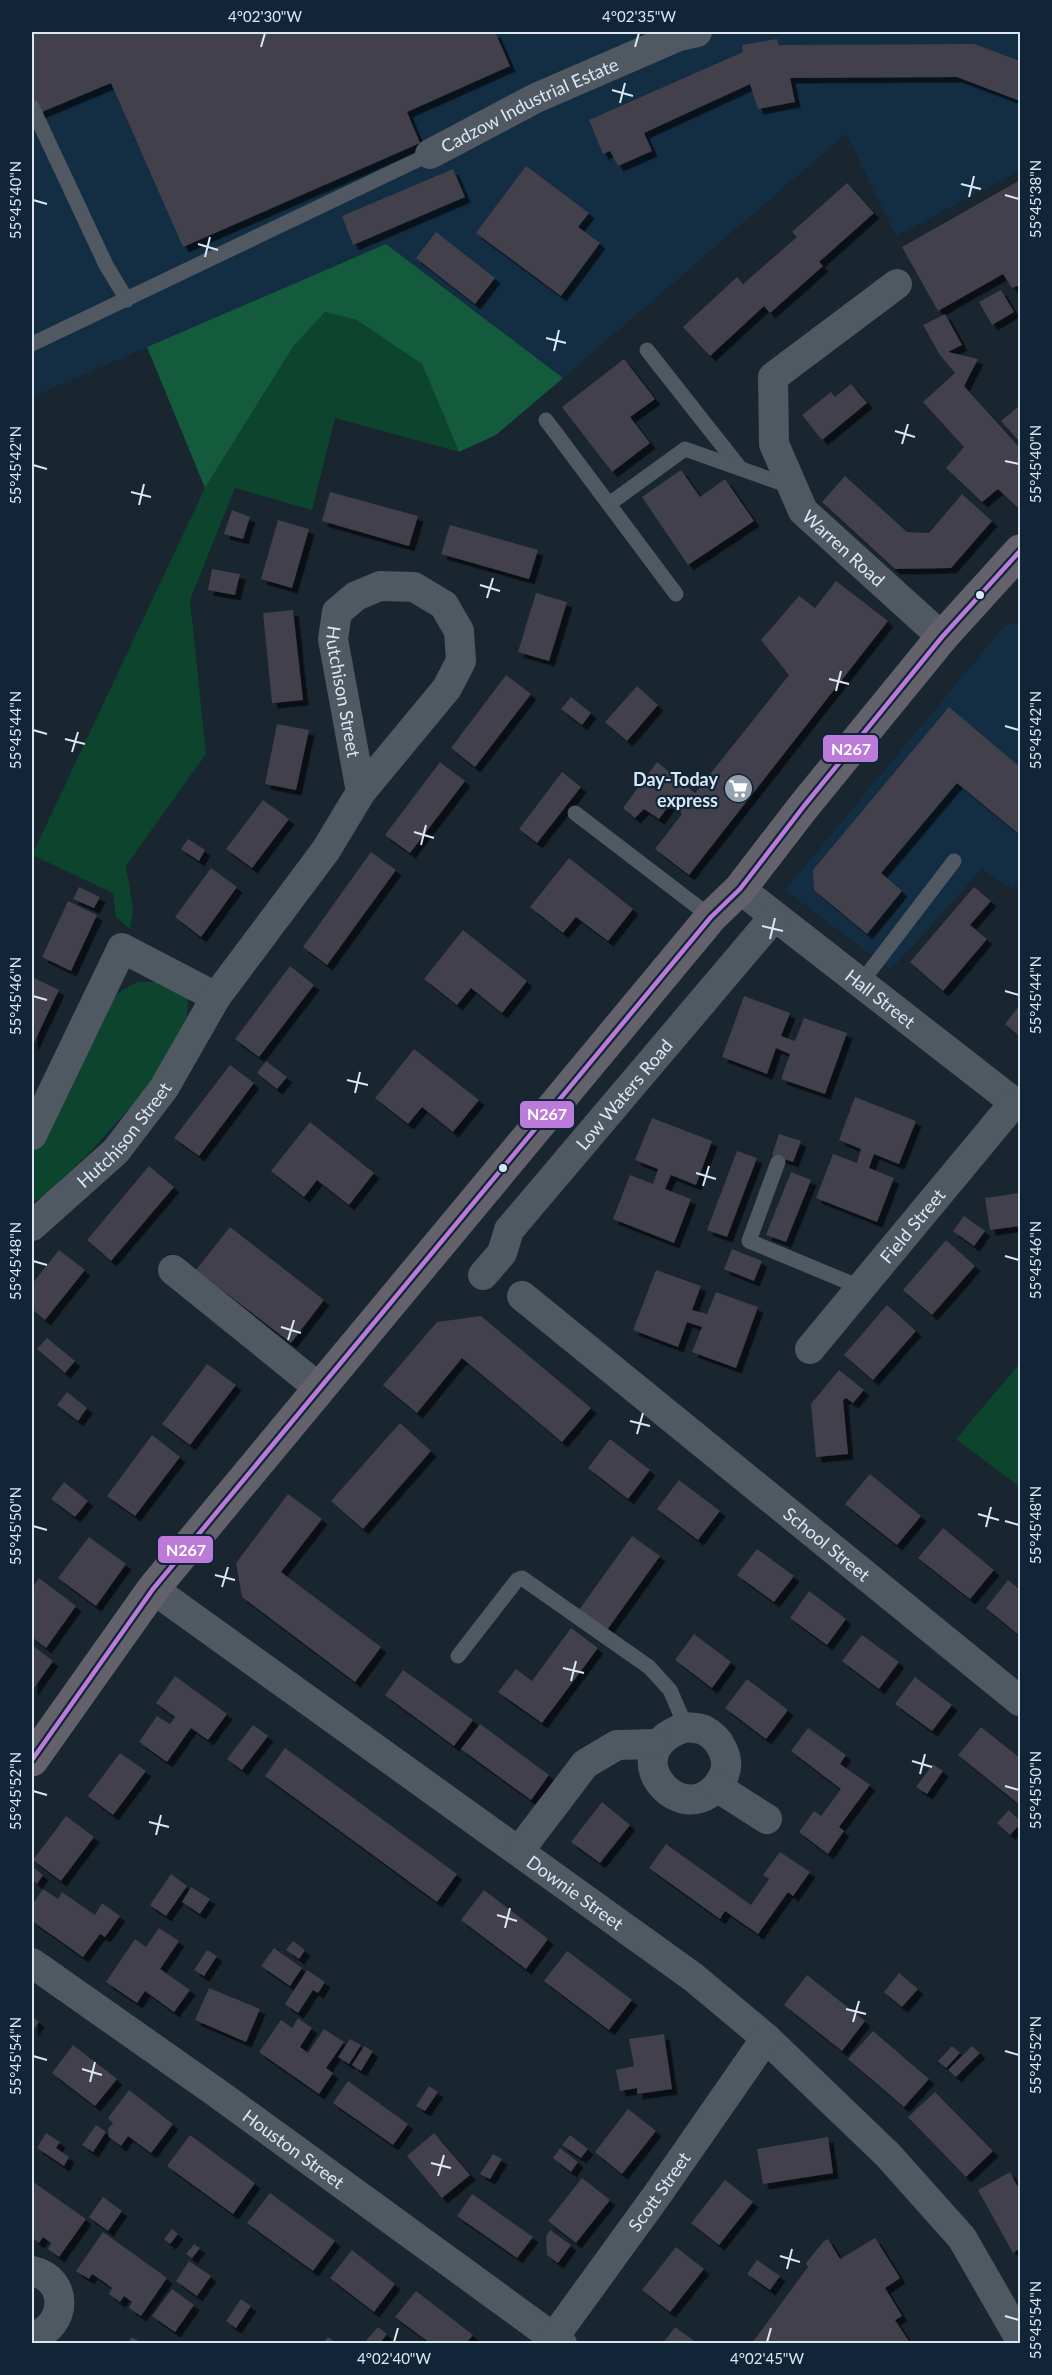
<svg xmlns="http://www.w3.org/2000/svg" width="1052" height="2375" viewBox="0 0 1052 2375" font-family="Lato,sans-serif">
	<defs>
		<filter id="shadow"><feDropShadow dx="5.5" dy="5.5" stdDeviation="0" flood-color="#0009"/></filter>
	</defs>
	<rect width="100%" height="100%" fill="#19252f"/>
	<g fill="#132d42">
		<polygon points="32,32 1020,32 1020,171 896,236 846,134 563,378 386,244 32,397"/>
		<polygon points="1020,623 1020,879 1012,889 982,869 891,970 785,890 1005,625"/>
	</g>
	<g fill="#0c442d">
		<polygon points="325,312 363,321 422,364 459,452 335,418 312,510 235,488 190,600 206,754 126,866 133,909 130,929 116,917 113,893 32,855 205,488 293,347"/>
		<polygon points="138,982 158,982 188,998 187,1017 150,1086 89,1153 43,1197 32,1202 32,1156 109,1001 122,990"/>
		<polygon points="1020,1363 1020,1487 956,1439"/>
	</g>
	<polygon fill="#145a3c" points="386,244 563,378 496,435 459,452 422,364 357,320 325,312 293,347 205,488 147,347"/>
	<g fill="#423f4b" filter="url(#shadow)">
		<polygon points="32,32 495,32 510,66 407,112 420,143 183,247 111,83 37,114 32,101"/>
		<polygon points="777,39 779,45 974,44 1020,61 1020,101 957,77 790,78 795,102 758,109 750,84 644,133 652,151 618,166 610,151 603,154 589,120 743,52 742,45"/>
		<polygon points="526,166 589,213 578,227 600,243 561,296 476,233"/>
		<polygon points="453,169 465,197 353,245 342,216"/>
		<polygon points="1020,180 1020,285 1012,288 1003,274 938,311 902,247"/>
		<polygon points="847,183 874,213 819,262 823,266 770,313 764,306 710,356 683,327 737,277 743,284 797,237 792,232"/>
		<polygon points="436,232 495,278 475,304 416,258"/>
		<polygon points="1001,290 1014,312 992,325 979,302"/>
		<polygon points="945,314 962,345 948,352 978,359 964,386 1020,448 1020,504 1017,507 998,489 982,502 946,468 964,447 923,402 955,373 940,355 923,325"/>
		<polygon points="624,359 655,399 630,417 650,443 612,472 562,407"/>
		<polygon points="851,384 867,403 822,440 802,415 831,392 835,397"/>
		<polygon points="1019,406 1020,408 1020,442 1001,421"/>
		<polygon points="681,470 700,497 725,479 754,521 688,565 642,497"/>
		<polygon points="845,476 907,532 929,533 962,494 992,521 951,568 895,569 822,502"/>
		<polygon points="330,492 418,516 409,546 322,521"/>
		<polygon points="232,510 250,517 243,539 224,534"/>
		<polygon points="278,520 309,529 292,588 261,579"/>
		<polygon points="450,525 538,550 529,579 441,554"/>
		<polygon points="212,569 240,574 235,595 208,590"/>
		<polygon points="836,581 888,621 689,875 655,849 682,814 670,804 659,819 644,809 635,818 623,808 657,762 695,793 789,675 761,640 799,596 815,608"/>
		<polygon points="536,593 567,602 549,661 518,652"/>
		<polygon points="293,610 303,700 272,703 263,613"/>
		<polygon points="506,675 531,694 475,767 451,748"/>
		<polygon points="637,686 658,705 627,741 605,722"/>
		<polygon points="571,697 591,713 582,725 561,709"/>
		<polygon points="949,707 1020,767 1020,832 1019,834 957,783 881,873 902,891 867,934 814,890 813,870"/>
		<polygon points="277,724 309,730 296,790 265,784"/>
		<polygon points="440,762 465,781 410,853 385,835"/>
		<polygon points="562,772 581,787 537,843 519,829"/>
		<polygon points="263,800 289,819 252,868 226,849"/>
		<polygon points="188,839 205,850 199,861 181,849"/>
		<polygon points="371,852 396,870 327,965 303,947"/>
		<polygon points="569,858 633,909 608,941 576,917 563,933 530,907"/>
		<polygon points="211,868 237,887 201,937 175,917"/>
		<polygon points="79,887 100,897 94,908 73,899"/>
		<polygon points="974,887 991,901 970,925 987,939 943,991 910,962"/>
		<polygon points="68,901 97,915 71,971 42,957"/>
		<polygon points="463,930 527,981 502,1013 471,988 457,1005 424,979"/>
		<polygon points="290,966 314,985 259,1057 235,1039"/>
		<polygon points="32,977 59,990 32,1047"/>
		<polygon points="744,996 790,1013 781,1036 795,1041 804,1018 847,1033 825,1094 781,1079 790,1054 776,1048 767,1074 722,1057"/>
		<polygon points="1020,1005 1020,1037 1005,1024"/>
		<polygon points="414,1049 479,1100 453,1132 422,1107 408,1124 375,1098"/>
		<polygon points="266,1061 287,1077 277,1089 257,1073"/>
		<polygon points="230,1065 254,1083 199,1156 174,1138"/>
		<polygon points="855,1097 916,1121 899,1164 874,1154 871,1162 869,1168 894,1178 877,1222 816,1198 833,1154 857,1163 861,1149 839,1140"/>
		<polygon points="652,1118 712,1141 696,1185 671,1175 665,1189 691,1199 674,1243 613,1219 630,1175 653,1184 658,1169 635,1160"/>
		<polygon points="310,1122 374,1173 349,1205 317,1180 304,1197 271,1171"/>
		<polygon points="779,1134 801,1141 793,1162 772,1155"/>
		<polygon points="737,1151 757,1158 727,1237 707,1230"/>
		<polygon points="149,1166 174,1187 111,1261 87,1240"/>
		<polygon points="791,1172 811,1180 786,1242 766,1235"/>
		<polygon points="1020,1193 1020,1226 990,1230 985,1198"/>
		<polygon points="964,1216 985,1231 974,1246 953,1231"/>
		<polygon points="230,1227 324,1300 291,1343 196,1270"/>
		<polygon points="946,1240 975,1266 932,1315 903,1290"/>
		<polygon points="732,1249 762,1261 754,1281 724,1269"/>
		<polygon points="59,1250 85,1270 45,1320 32,1309 32,1284"/>
		<polygon points="656,1270 701,1286 692,1310 707,1314 716,1292 758,1307 736,1368 692,1352 702,1327 687,1322 678,1347 633,1330"/>
		<polygon points="887,1305 916,1331 873,1380 844,1355"/>
		<polygon points="481,1316 591,1408 562,1442 462,1358 417,1413 383,1385 437,1322"/>
		<polygon points="47,1338 75,1361 65,1373 37,1349"/>
		<polygon points="207,1364 236,1385 190,1445 162,1424"/>
		<polygon points="839,1370 864,1390 853,1403 846,1398 843,1400 848,1454 816,1457 811,1404"/>
		<polygon points="67,1392 87,1408 78,1421 57,1405"/>
		<polygon points="400,1423 431,1451 363,1529 331,1501"/>
		<polygon points="152,1435 180,1457 135,1516 107,1496"/>
		<polygon points="610,1439 650,1470 628,1499 588,1468"/>
		<polygon points="870,1474 921,1516 897,1545 845,1504"/>
		<polygon points="679,1480 720,1511 698,1540 657,1509"/>
		<polygon points="64,1482 88,1501 75,1517 51,1499"/>
		<polygon points="288,1494 322,1519 281,1572 381,1647 355,1682 242,1597 236,1563"/>
		<polygon points="943,1528 994,1570 970,1599 918,1558"/>
		<polygon points="632,1536 660,1556 607,1630 579,1610"/>
		<polygon points="89,1537 126,1564 96,1606 58,1578"/>
		<polygon points="757,1549 794,1576 774,1602 737,1575"/>
		<polygon points="39,1578 76,1606 46,1648 32,1637 32,1588"/>
		<polygon points="1008,1580 1020,1590 1020,1636 986,1608"/>
		<polygon points="809,1591 846,1619 827,1645 790,1618"/>
		<polygon points="571,1628 598,1648 542,1723 498,1692 516,1669 532,1681"/>
		<polygon points="694,1634 731,1662 712,1688 675,1660"/>
		<polygon points="862,1635 899,1662 879,1689 842,1661"/>
		<polygon points="32,1645 53,1661 32,1691"/>
		<polygon points="403,1670 473,1720 454,1746 385,1695"/>
		<polygon points="175,1676 227,1714 208,1740 191,1728 167,1762 139,1742 157,1716 170,1724 175,1717 156,1703"/>
		<polygon points="915,1677 952,1705 932,1731 895,1704"/>
		<polygon points="747,1679 788,1710 766,1739 725,1708"/>
		<polygon points="480,1724 549,1775 531,1800 461,1749"/>
		<polygon points="253,1725 268,1736 242,1770 227,1759"/>
		<polygon points="981,1727 1020,1758 1020,1805 958,1755"/>
		<polygon points="808,1728 846,1755 840,1764 870,1785 839,1827 844,1831 828,1854 799,1832 814,1811 821,1816 841,1789 791,1751"/>
		<polygon points="285,1748 457,1874 437,1902 265,1776"/>
		<polygon points="120,1753 146,1771 113,1815 88,1796"/>
		<polygon points="933,1764 943,1771 927,1794 916,1787"/>
		<polygon points="602,1802 630,1825 600,1863 571,1842"/>
		<polygon points="1009,1810 1020,1821 1020,1824 1010,1835 997,1823"/>
		<polygon points="66,1816 94,1837 61,1881 33,1860"/>
		<polygon points="666,1844 751,1905 769,1879 763,1875 780,1852 810,1872 793,1896 788,1892 758,1934 725,1911 720,1919 649,1868"/>
		<polygon points="32,1866 43,1875 37,1884 32,1879"/>
		<polygon points="171,1874 187,1886 166,1916 150,1905"/>
		<polygon points="191,1887 210,1899 200,1914 182,1902"/>
		<polygon points="43,1889 58,1899 62,1892 95,1915 102,1903 120,1916 105,1937 100,1934 83,1957 32,1921 32,1905"/>
		<polygon points="484,1890 548,1939 526,1969 461,1920"/>
		<polygon points="159,1928 179,1941 160,1969 190,1990 174,2012 145,1991 137,2003 106,1982 135,1939 146,1947"/>
		<polygon points="293,1941 305,1950 299,1959 286,1950"/>
		<polygon points="274,1948 302,1968 290,1986 261,1966"/>
		<polygon points="207,1950 217,1956 204,1976 194,1970"/>
		<polygon points="567,1951 632,2000 609,2030 544,1981"/>
		<polygon points="307,1970 325,1982 318,1993 313,1990 298,2013 285,2004"/>
		<polygon points="899,1973 918,1989 902,2007 884,1992"/>
		<polygon points="807,1975 865,2021 842,2051 784,2005"/>
		<polygon points="209,1988 260,2009 246,2042 195,2020"/>
		<polygon points="32,2016 39,2022 32,2032"/>
		<polygon points="298,2018 312,2028 300,2047 308,2053 324,2029 344,2042 326,2068 333,2073 319,2094 259,2052 281,2020 292,2028"/>
		<polygon points="873,2031 929,2079 904,2107 848,2059"/>
		<polygon points="664,2034 672,2089 637,2094 637,2088 620,2091 616,2070 634,2066 629,2039"/>
		<polygon points="350,2039 361,2045 349,2064 338,2057"/>
		<polygon points="73,2045 117,2079 95,2106 52,2073"/>
		<polygon points="364,2046 373,2051 361,2071 352,2065"/>
		<polygon points="952,2046 960,2053 946,2068 938,2061"/>
		<polygon points="972,2046 980,2053 956,2077 948,2070"/>
		<polygon points="348,2081 408,2124 393,2145 333,2103"/>
		<polygon points="429,2086 438,2092 425,2111 416,2106"/>
		<polygon points="129,2090 173,2124 151,2153 128,2136 121,2146 109,2137 108,2129 113,2123 108,2118"/>
		<polygon points="935,2092 993,2151 966,2177 908,2117"/>
		<polygon points="628,2109 656,2131 622,2174 595,2152"/>
		<polygon points="96,2125 106,2132 93,2152 82,2145"/>
		<polygon points="46,2133 60,2142 56,2148 69,2157 64,2166 37,2148"/>
		<polygon points="434,2133 470,2175 442,2198 407,2156"/>
		<polygon points="190,2135 255,2183 233,2214 167,2166"/>
		<polygon points="570,2135 588,2149 581,2158 562,2145"/>
		<polygon points="828,2137 833,2173 763,2184 757,2149"/>
		<polygon points="560,2148 578,2162 571,2172 553,2158"/>
		<polygon points="493,2154 502,2159 490,2179 480,2174"/>
		<polygon points="1010,2172 1020,2191 1020,2248 1013,2253 978,2190"/>
		<polygon points="582,2178 610,2200 576,2243 548,2221"/>
		<polygon points="725,2180 753,2202 719,2245 691,2223"/>
		<polygon points="32,2181 86,2219 59,2257 48,2249 51,2243 43,2237 39,2243 32,2238"/>
		<polygon points="270,2193 335,2241 313,2271 247,2223"/>
		<polygon points="472,2194 533,2237 517,2258 457,2216"/>
		<polygon points="103,2197 122,2211 108,2231 89,2217"/>
		<polygon points="172,2229 178,2234 170,2244 164,2239"/>
		<polygon points="550,2230 571,2245 558,2263 547,2255 546,2237"/>
		<polygon points="103,2232 167,2278 141,2316 129,2308 132,2302 124,2296 120,2302 109,2294 112,2288 104,2282 92,2274 89,2279 76,2271"/>
		<polygon points="875,2238 900,2278 885,2288 902,2316 895,2320 910,2343 752,2343 808,2267 806,2263 824,2241 828,2239 840,2259"/>
		<polygon points="194,2244 200,2248 192,2258 186,2254"/>
		<polygon points="676,2247 704,2269 670,2312 642,2290"/>
		<polygon points="352,2250 395,2284 374,2312 330,2278"/>
		<polygon points="757,2260 780,2276 770,2290 747,2274"/>
		<polygon points="189,2261 211,2276 197,2296 176,2281"/>
		<polygon points="172,2289 194,2305 175,2332 152,2316"/>
		<polygon points="416,2291 473,2335 466,2343 430,2343 395,2317"/>
		<polygon points="241,2299 251,2306 236,2328 226,2321"/>
		<polygon points="378,2327 387,2334 380,2343 364,2343"/>
		<polygon points="675,2327 697,2343 663,2343"/>
		<polygon points="132,2337 141,2343 127,2343"/>
		<polygon points="328,2337 333,2340 330,2343 323,2343"/>
	</g>
	<g fill="none" stroke-linecap="round" stroke-linejoin="round">
		<g stroke="#505862" stroke-width="15">
			<polyline points="32,107 106,265 127,300"/>
			<polyline points="32,344 430,154"/>
			<polyline points="647,350 740,468"/>
			<polyline points="546,420 676,594"/>
			<polyline points="609,504 685,449 792,487"/>
			<polyline points="575,813 711,917"/>
			<polyline points="860,984 954,861"/>
			<polyline points="778,1162 749,1241 862,1288"/>
			<polyline points="458,1656 517,1580 522,1578 649,1667 670,1690 686,1727"/>
		</g>
		<g stroke="#505862" stroke-width="30">
			<path id="s1" d="M430 154 536 98 679 36 697 32"/>
			<path id="s2" d="M897 284 773 377 774 444 803 511 942 637"/>
			<path id="s3" d="M740 889 1020 1107"/>
			<polyline points="32,1135 122,948 216,997"/>
			<path id="s4" d="M32 1226 116 1151 164 1088 216 997 326 850 361 792 447 688 461 661 459 631 444 605 414 587 380 586 356 596 337 612 333 639 361 792"/>
			<polyline points="173,1270 319,1388"/>
			<path id="s5" d="M483 1275 502 1253 509 1230 774 917"/>
			<path id="s6" d="M522 1296 1020 1701"/>
			<path id="s7" d="M810 1349 1014 1103"/>
			<path id="s8" d="M153 1589 693 1977 766 2038 888 2155 962 2238 1020 2339"/>
			<path d="M686 1727C692 1728 699 1728 704 1730 720 1738 732 1760 723 1777 689 1840 607 1753 686 1727Z"/>
			<polyline points="717,1787 767,1819"/>
			<polyline points="519,1851 585,1764 617,1745 657,1744"/>
			<path id="s9" d="M32 1963 217 2093 562 2344"/>
			<path d="M32 2271C69 2279 68 2326 32 2337"/>
			<path id="s10" d="M549 2344 657 2195 766 2038"/>
		</g>
		<polyline stroke="#636169" stroke-width="33" points="32,1760 153,1589 711,917 740,889 804,806 942,637 1020,551"/>
		<defs>
			<polyline id="bus-1" points="32,1760 153,1589 711,917 740,889 804,806 942,637 1020,551"/>
		</defs>
		<use href="#bus-1" stroke="#102638" stroke-width="9"/>
		<use href="#bus-1" stroke="#bd7bd9" stroke-width="4.5"/>
	</g>
	<path fill="none" stroke="#dae7f3" stroke-width="2" d="M261 47 265 33M635 47 639 33M612 90 633 96M620 103 625 83M961 184 981 189M1005 195 1019 199M969 197 974 176M33 200 47 204M198 244 218 250M205 257 210 237M546 338 566 343M554 351 559 330M895 431 915 437M902 444 908 424M1005 461 1019 464M33 465 47 469M131 492 151 497M139 505 144 484M480 585 500 591M487 598 493 578M829 679 849 684M836 691 841 671M1005 726 1019 730M33 730 47 734M65 739 85 744M72 752 78 732M414 832 434 838M421 845 426 825M762 926 783 931M770 939 775 918M1005 991 1019 995M33 996 47 1000M347 1080 368 1085M355 1093 360 1072M696 1173 716 1179M703 1186 709 1166M1005 1256 1019 1260M33 1261 47 1265M281 1327 301 1333M288 1340 294 1320M630 1421 650 1426M637 1434 643 1413M978 1514 999 1520M1005 1521 1019 1525M33 1526 47 1530M986 1527 991 1507M215 1575 235 1580M222 1587 228 1567M563 1668 584 1673M571 1681 576 1661M912 1761 932 1767M920 1774 925 1754M1005 1786 1019 1790M33 1791 47 1795M149 1822 169 1827M156 1835 161 1815M497 1915 517 1921M505 1928 510 1908M846 2009 866 2014M853 2022 859 2001M1005 2051 1019 2055M33 2056 47 2060M82 2069 102 2075M90 2082 95 2062M431 2163 451 2168M438 2176 444 2155M780 2256 800 2262M787 2269 792 2249M1005 2316 1019 2320M394 2342 398 2328M767 2342 771 2328"/>
	<defs>
		<symbol id="supermarket-disc" viewBox="-11 -11 22 22"><circle r="9.5" fill="#96a3ae" stroke="#102638"/><path d="M-6-5.5h2.5l.6 2H6L4.5 2H-2.5L-4.4-4H-6ZM-1.5 3.2a1.3 1.3 0 1 0 .1 0ZM3 3.2a1.3 1.3 0 1 0 .1 0Z" fill="#fff"/></symbol>
	</defs>
	<g fill-rule="evenodd">
		<use href="#supermarket-disc" x="722" y="772" width="33" height="33"/>
	</g>
	<g fill="#dae7f3" stroke="#102638" stroke-width="2">
		<circle cx="980" cy="595" r="5"/>
		<circle cx="503" cy="1168" r="5"/>
	</g>
	<g text-anchor="middle" dominant-baseline="central" stroke-width="4.5" stroke-linejoin="round" paint-order="stroke">
		<g font-size="18" fill="#dae7f3" stroke="#102638">
			<text stroke="none"><textPath href="#s1" startOffset="111">Cadzow Industrial Estate</textPath></text>
			<text stroke="none"><textPath href="#s2" startOffset="350">Warren Road</textPath></text>
			<text stroke="none"><textPath href="#s4" startOffset="974">Hutchison Street</textPath></text>
			<text stroke="none"><textPath href="#s3" startOffset="178">Hall Street</textPath></text>
			<text stroke="none"><textPath href="#s5" startOffset="231">Low Waters Road</textPath></text>
			<text stroke="none"><textPath href="#s4" startOffset="130">Hutchison Street</textPath></text>
			<text stroke="none"><textPath href="#s7" startOffset="160">Field Street</textPath></text>
			<text stroke="none"><textPath href="#s6" startOffset="393">School Street</textPath></text>
			<text stroke="none"><textPath href="#s8" startOffset="520">Downie Street</textPath></text>
			<text stroke="none"><textPath href="#s9" startOffset="321">Houston Street</textPath></text>
			<text stroke="none"><textPath href="#s10" startOffset="188">Scott Street</textPath></text>
		</g>
		<g font-size="18" font-weight="bold" fill="#dae7f3" stroke="#102638" text-anchor="end">
			<text x="718" y="779">Day-Today<tspan x="718" dy="21">express</tspan></text>
		</g>
	</g>
	<g stroke="#102638" stroke-width="2">
		<rect x="822" y="734" width="57" height="29" rx="6" fill="#bd7bd9"/>
		<rect x="519" y="1100" width="56" height="29" rx="6" fill="#bd7bd9"/>
		<rect x="157" y="1535" width="57" height="29" rx="6" fill="#bd7bd9"/>
	</g>
	<g font-size="16" text-anchor="middle" font-weight="bold" fill="#fff">
		<text x="851" y="755">N267</text>
		<text x="547" y="1120">N267</text>
		<text x="186" y="1556">N267</text>
	</g>
	<rect width="1052" height="2375" fill="none" stroke="#102638" stroke-width="66"/>
	<rect x="33" y="33" width="986" height="2309" fill="none" stroke="#dae7f3" stroke-width="2"/>
	<g font-size="15" text-anchor="middle" fill="#dae7f3">
		<text x="265" y="22">4°02'30"W</text>
		<text x="639" y="22">4°02'35"W</text>
		<text transform="translate(1036 199) rotate(-90)" y="5">55°45'38"N</text>
		<text transform="translate(16 200) rotate(-90)" y="5">55°45'40"N</text>
		<text transform="translate(1036 464) rotate(-90)" y="5">55°45'40"N</text>
		<text transform="translate(16 465) rotate(-90)" y="5">55°45'42"N</text>
		<text transform="translate(1036 730) rotate(-90)" y="5">55°45'42"N</text>
		<text transform="translate(16 730) rotate(-90)" y="5">55°45'44"N</text>
		<text transform="translate(1036 995) rotate(-90)" y="5">55°45'44"N</text>
		<text transform="translate(16 996) rotate(-90)" y="5">55°45'46"N</text>
		<text transform="translate(1036 1260) rotate(-90)" y="5">55°45'46"N</text>
		<text transform="translate(16 1261) rotate(-90)" y="5">55°45'48"N</text>
		<text transform="translate(1036 1525) rotate(-90)" y="5">55°45'48"N</text>
		<text transform="translate(16 1526) rotate(-90)" y="5">55°45'50"N</text>
		<text transform="translate(1036 1790) rotate(-90)" y="5">55°45'50"N</text>
		<text transform="translate(16 1791) rotate(-90)" y="5">55°45'52"N</text>
		<text transform="translate(1036 2055) rotate(-90)" y="5">55°45'52"N</text>
		<text transform="translate(16 2056) rotate(-90)" y="5">55°45'54"N</text>
		<text transform="translate(1036 2320) rotate(-90)" y="5">55°45'54"N</text>
		<text x="394" y="2364">4°02'40"W</text>
		<text x="767" y="2364">4°02'45"W</text>
	</g>
</svg>
